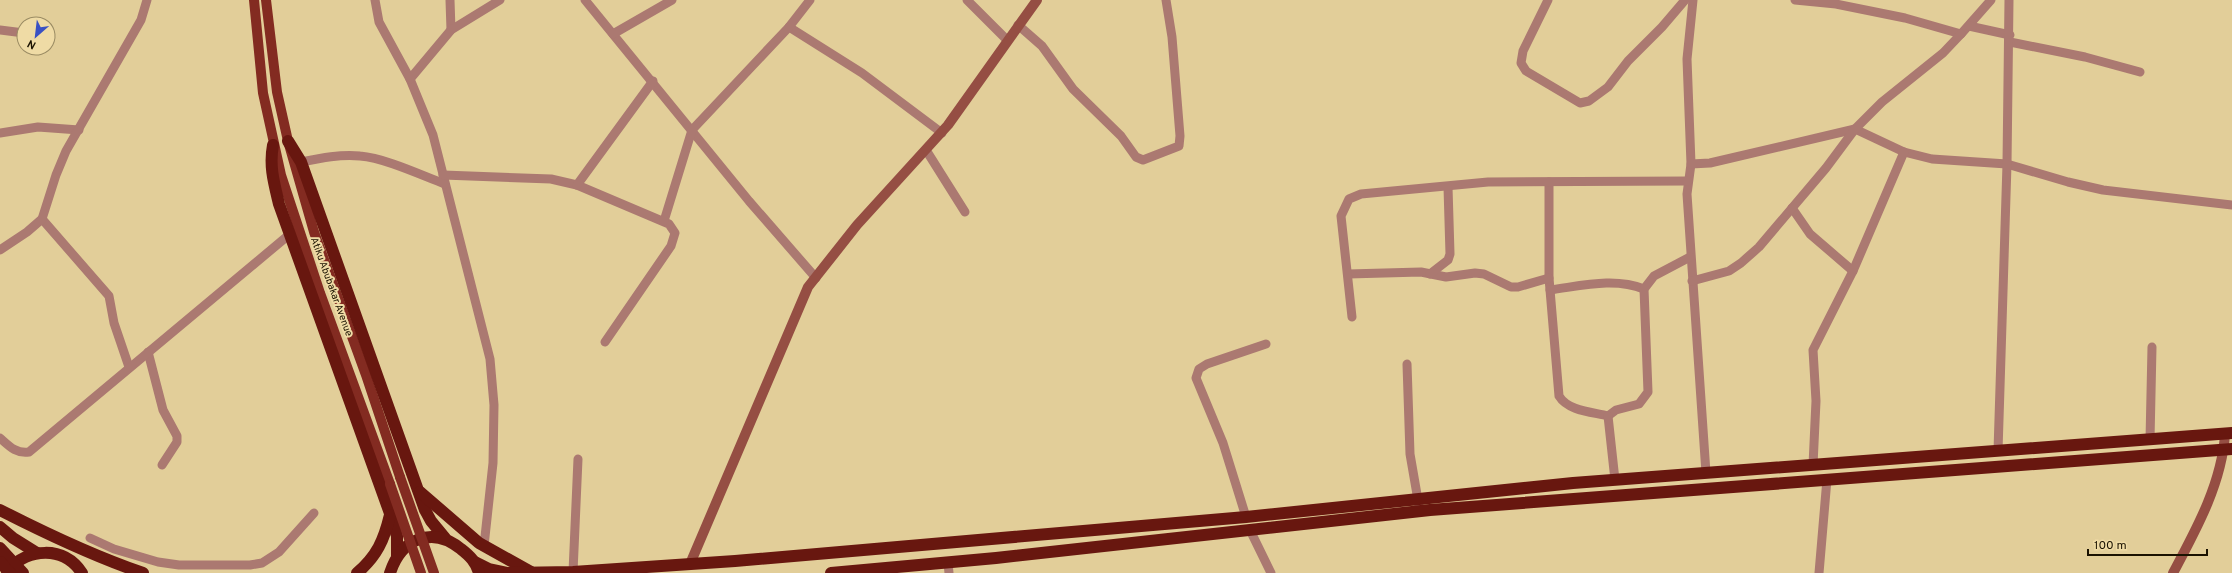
<svg xmlns="http://www.w3.org/2000/svg" width="2232" height="573" viewBox="0 0 2232 573" font-family="Overpass,sans-serif">
	<rect width="100%" height="100%" fill="#e2ce99"/>
	<g fill="none" stroke-linecap="round" stroke-linejoin="round">
		<g stroke="#ab7971" stroke-width="9">
			<polyline points="375,0 379,22 410,79 433,135 490,359 494,405 493,463 484,546"/>
			<polyline points="450,0 451,30"/>
			<polyline points="585,0 749,201 816,278"/>
			<polyline points="967,0 1007,40"/>
			<polyline points="1548,0 1523,51 1521,63 1526,71 1580,103 1589,101 1608,87 1628,61 1662,27 1685,0"/>
			<polyline points="1693,0 1687,59 1691,164 1687,194 1706,473"/>
			<polyline points="1795,0 1836,4 1905,18 1961,34 1991,0"/>
			<polyline points="1018,25 1042,46 1073,89 1121,136 1136,157 1143,160 1179,146 1180,136 1172,37 1166,0"/>
			<polyline points="1969,26 2010,35"/>
			<polyline points="789,27 862,73 942,133"/>
			<polyline points="0,30 24,33"/>
			<polyline points="613,34 672,0"/>
			<polyline points="2010,42 2085,57 2140,72"/>
			<polyline points="410,79 451,30 500,0"/>
			<polyline points="0,133 38,127 79,130"/>
			<polyline points="926,150 965,212"/>
			<path d="M301 162C321 158 341 154 360 156 385 158 421 175 445 184"/>
			<polyline points="1691,164 1710,163 1855,129 1904,152 1932,159 2007,164 2068,182 2103,190 2232,205"/>
			<polyline points="443,175 551,179 577,185 669,224 675,233 671,246 605,342"/>
			<path d="M1549 182V278L1559 396C1568 411 1592 412 1608 416"/>
			<polyline points="577,185 653,81"/>
			<polyline points="1792,208 1810,234 1853,271"/>
			<polyline points="42,219 109,296 114,323 129,367"/>
			<polyline points="664,221 692,130 789,27 810,0"/>
			<polyline points="0,250 27,232 42,219 56,175 66,151 141,20 147,0"/>
			<polyline points="1348,274 1421,272 1446,277 1475,273 1484,274 1511,287 1518,287 1549,278"/>
			<polyline points="1430,274 1448,260 1450,254 1448,187"/>
			<polyline points="1692,281 1729,271 1741,263 1759,247 1826,168 1855,129 1882,102 1943,53 1961,34"/>
			<path d="M1550 290C1581 286 1614 277 1644 289"/>
			<polyline points="1352,317 1341,216 1349,199 1361,194 1488,182 1688,181"/>
			<polyline points="148,352 163,410 177,436 177,442 162,465"/>
			<polyline points="1407,364 1410,454 1419,506"/>
			<polyline points="1608,416 1616,410 1639,404 1648,392 1644,289 1654,276 1690,257"/>
			<polyline points="1608,416 1615,480"/>
			<path d="M0 438C9 446 16 454 29 452L290 234"/>
			<polyline points="2150,440 2152,347"/>
			<polyline points="1998,451 2007,164 2009,0"/>
			<polyline points="1813,465 1816,401 1813,350 1853,271 1904,152"/>
			<polyline points="1246,517 1223,443 1196,378 1199,369 1207,364 1266,344"/>
			<polyline points="1250,530 1271,573"/>
			<polyline points="90,538 114,549 158,562 179,565 250,565 262,563 279,552 314,513"/>
			<polyline points="948,563 949,573"/>
			<polyline points="573,572 578,459"/>
			<polyline points="1819,573 1827,479"/>
		</g>
		<g stroke="#954e43" stroke-width="10">
			<polyline points="690,564 808,287 857,225 948,125 1037,0"/>
			<path d="M2173 573C2196 530 2222 483 2225 434"/>
		</g>
		<g stroke="#832b21" stroke-width="10">
			<polyline points="254,0 263,93 281,175 320,293 390,484"/>
			<polyline points="266,0 277,92 288,141 314,232 366,375 400,477"/>
		</g>
		<g stroke="#68170f" stroke-width="12">
			<polyline points="288,141 301,162 425,510 431,521 445,538"/>
			<path d="M273 145C269 166 274 183 279 204L392 519 397 536V556"/>
			<polyline points="420,492 479,543 531,572"/>
			<path d="M0 510C47 534 93 556 143 573"/>
			<polyline points="0,527 13,538 37,553"/>
			<polyline points="475,562 489,569 508,573"/>
			<path d="M7 571C28 548 63 545 82 573"/>
			<path d="M357 573C377 556 384 540 390 515"/>
			<path d="M390 573C401 539 432 525 461 549 470 556 476 562 479 573"/>
			<polyline points="509,573 573,572 735,561 1246,517 1573,483 2232,433"/>
			<polyline points="831,573 996,558 1430,510 2232,449"/>
		</g>
		<g stroke="#832b21" stroke-width="10">
			<polyline points="400,477 434,573"/>
			<polyline points="390,484 421,573"/>
		</g>
		<g stroke="#68170f" stroke-width="12">
			<polyline points="0,548 23,573"/>
			<polyline points="0,562 10,573"/>
		</g>
	</g>
	<g text-anchor="middle" dominant-baseline="central" stroke-width="4" stroke-linejoin="round" paint-order="stroke">
		<g font-size="10" fill="#1a1201" stroke="#efdba5">
			<text transform="translate(331 287) rotate(70)">Atiku Abubakar Avenue</text>
		</g>
	</g>
	<g transform="translate(36 36) rotate(208)"><circle r="19" fill="#efdba5" stroke="#9a8b63"/>
	<path d="M0-3L7 15L0 10L-7 15Z" fill="#3a51c3"/>
	<text y="-6" font-size="11" font-weight="bold" text-anchor="middle" fill="#1a1201">N</text>
	</g>
	<path d="M2088 549v6h119v-6" fill="none" stroke="#1a1201" stroke-width="2"/>
	<text x="2094" y="549" font-size="12" fill="#1a1201" stroke="#efdba5" stroke-width="3" paint-order="stroke">100 m</text>
</svg>
